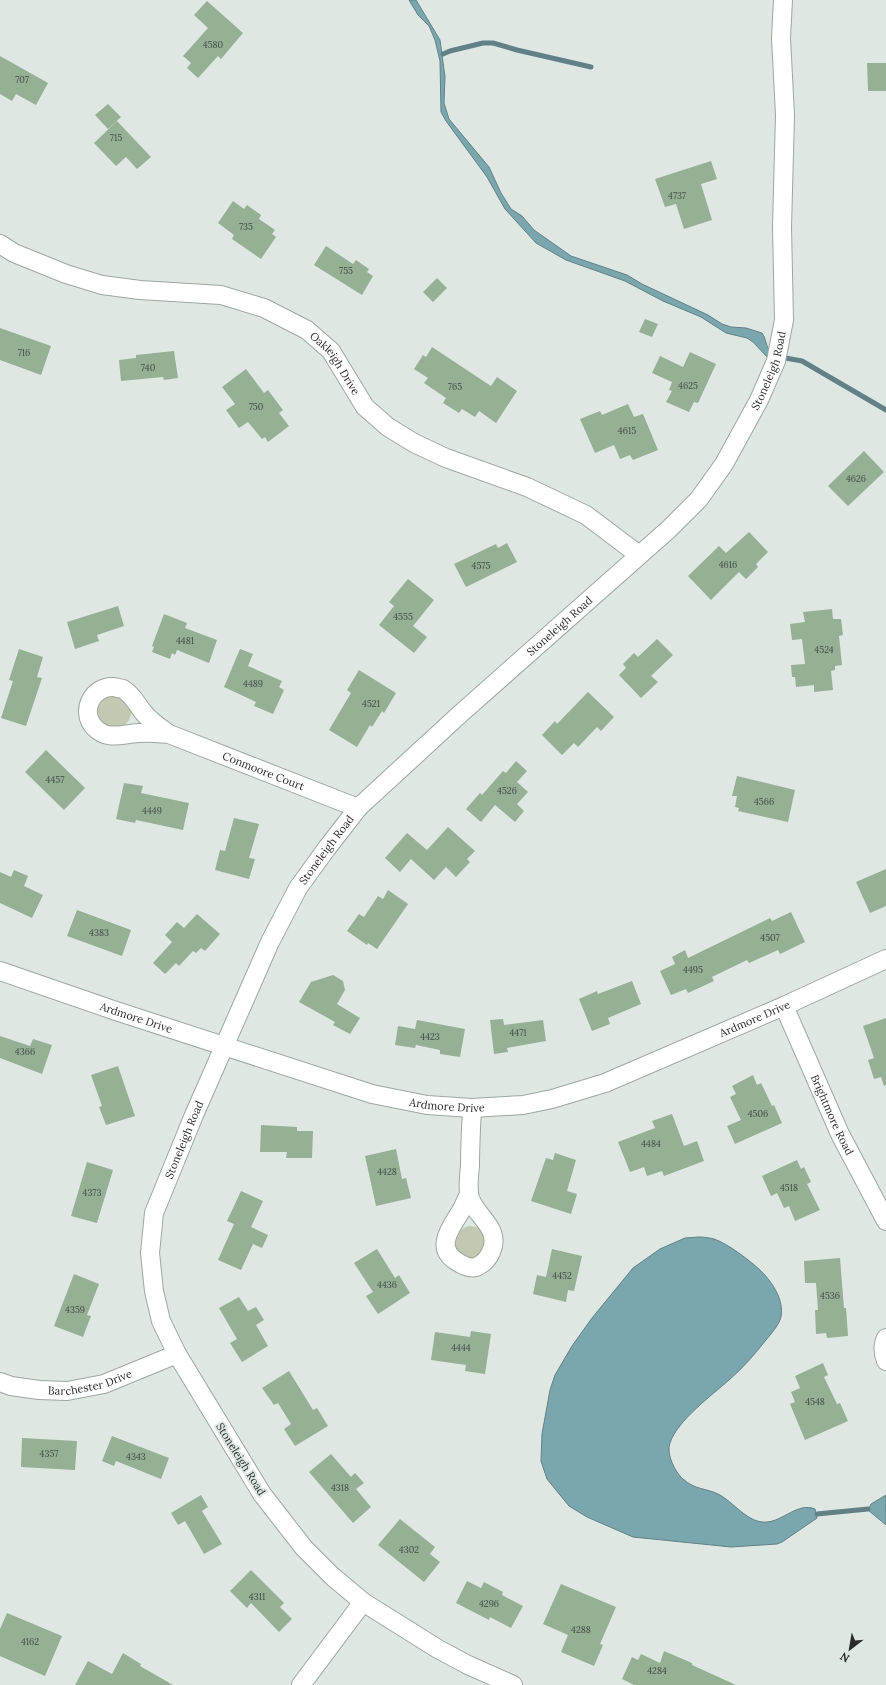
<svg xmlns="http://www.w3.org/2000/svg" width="886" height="1685" viewBox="0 0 886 1685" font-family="Lora,serif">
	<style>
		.green { fill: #c1c9b3 }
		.water { fill: #7aa6ad; stroke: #618186 }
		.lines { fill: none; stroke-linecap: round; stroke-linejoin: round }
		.stream { stroke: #618186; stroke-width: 5 }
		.building { fill: #95b095 }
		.minor-casing { stroke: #9fa6a2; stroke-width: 20 }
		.minor { stroke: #fff; stroke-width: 18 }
		.labels { text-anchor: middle; stroke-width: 4; stroke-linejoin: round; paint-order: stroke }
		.number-label { font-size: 9px; fill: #434c45 }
		.street-label { font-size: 11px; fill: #282b2a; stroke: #dfe7e3 }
	</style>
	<rect width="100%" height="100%" fill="#dfe7e3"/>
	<path class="green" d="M97 712a17 17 0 1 1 34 0a17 17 0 1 1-34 0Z
		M 470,1226 C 479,1227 483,1229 487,1237 L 482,1256 L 468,1260 L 455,1249 C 455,1236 457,1229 470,1226 Z"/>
	<path class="water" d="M 409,0 L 416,0 L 440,40 L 445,77 L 444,103 L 449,119 L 489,167 L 501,193 L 511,209 L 522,216 L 534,230 L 571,256 L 627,275 L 642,284 L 708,315 L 722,324 L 731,327 L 746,328 L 762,333 C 767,340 765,346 771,352 L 769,359 L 753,342 L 747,338 L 726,333 L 701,317 L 663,301 L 625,281 L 566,260 L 536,243 L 505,209 L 487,177 L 446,121 L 441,112 L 440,61 L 435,40 L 429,26 L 418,15 Z
		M 699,1237 C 704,1237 710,1238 714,1239 C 727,1243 752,1262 761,1271 C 773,1283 784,1300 781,1317 C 779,1325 771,1334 766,1340 C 755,1354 743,1368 729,1380 C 712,1395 677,1421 670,1443 C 666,1454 675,1472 683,1479 C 695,1490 706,1488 718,1494 C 734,1502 748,1524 767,1522 C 783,1521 798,1502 815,1509 L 817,1518 L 782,1542 L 777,1544 L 731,1547 L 633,1537 L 587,1517 L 569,1506 L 547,1479 L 541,1461 L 542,1434 L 550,1390 L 555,1375 L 572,1346 L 592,1318 L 633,1268 L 660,1249 L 685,1238 Z
		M 886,1495 L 886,1525 L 868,1510 L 871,1504 Z"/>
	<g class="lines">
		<path class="stream" d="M 443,54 L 450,51 L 483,43 L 493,43 L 517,50 L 591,67
			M 780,357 L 802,361 L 886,410
			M 817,1514 L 868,1509"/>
	</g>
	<path class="building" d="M 207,1 L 243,33 L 221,59 L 218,56 L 198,78 L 187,68 L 191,63 L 183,56 L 208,28 L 194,15 Z
		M 0,56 L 48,83 L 36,105 L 16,94 L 12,101 L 0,94 Z
		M 867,63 L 886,63 L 886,91 L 868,91 Z
		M 108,104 L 121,117 L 108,129 L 95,115 Z
		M 117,121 L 151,157 L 137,169 L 126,157 L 116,166 L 94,143 Z
		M 711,161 L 717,179 L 701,184 L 712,220 L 684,229 L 676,204 L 665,207 L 655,179 Z
		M 233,201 L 244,209 L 247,205 L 261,215 L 259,219 L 275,230 L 272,234 L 276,237 L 261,259 L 232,239 L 234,235 L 218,223 Z
		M 326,246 L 353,264 L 356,260 L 369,269 L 367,272 L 373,276 L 362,295 L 314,265 Z
		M 437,278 L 447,288 L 433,302 L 423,292 Z
		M 645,319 L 658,324 L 652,337 L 639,332 Z
		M 0,328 L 51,346 L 41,375 L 0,360 Z
		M 432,347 L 491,386 L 497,377 L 517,391 L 496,423 L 479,411 L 475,417 L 462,409 L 459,413 L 443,403 L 446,398 L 424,383 L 428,378 L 414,369 L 423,355 L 426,357 Z
		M 174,351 L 178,378 L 164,380 L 163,377 L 121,381 L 119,360 L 136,358 L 136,355 Z
		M 690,352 L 716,364 L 698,403 L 694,402 L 689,412 L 666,402 L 672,391 L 669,390 L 672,382 L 652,373 L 660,356 L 683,367 Z
		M 246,369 L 264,393 L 268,390 L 283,410 L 279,413 L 289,426 L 268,442 L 265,437 L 262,439 L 248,422 L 239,428 L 226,410 L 235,404 L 222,387 Z
		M 628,404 L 634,417 L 643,414 L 658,450 L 633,460 L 630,455 L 620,459 L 614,445 L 595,453 L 580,419 L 600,411 L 602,415 Z
		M 864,451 L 884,472 L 848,506 L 828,486 Z
		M 749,532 L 768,552 L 756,564 L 758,567 L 746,579 L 739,572 L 711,600 L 688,576 L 719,546 L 726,553 Z
		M 507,543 L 517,562 L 466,587 L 454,564 L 496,544 L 498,548 Z
		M 408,579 L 434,600 L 413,626 L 427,637 L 414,653 L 379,625 L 394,606 L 389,602 Z
		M 118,606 L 124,626 L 97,635 L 99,641 L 75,649 L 67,622 Z
		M 832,609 L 833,619 L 841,619 L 843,635 L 839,636 L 842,665 L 835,666 L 835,670 L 831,671 L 833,690 L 814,692 L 814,685 L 796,687 L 795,677 L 792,677 L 791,665 L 805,664 L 802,639 L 792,640 L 790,624 L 805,622 L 803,612 Z
		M 164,614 L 187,623 L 185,628 L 217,640 L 209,663 L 177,650 L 175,655 L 172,653 L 170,659 L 152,652 L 154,647 L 152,646 Z
		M 657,639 L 673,655 L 651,676 L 658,682 L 641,698 L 619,675 L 626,668 L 623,664 L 634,653 L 638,657 Z
		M 19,649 L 43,657 L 37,677 L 42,678 L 26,726 L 1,718 L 13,681 L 9,680 Z
		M 240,649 L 253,654 L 248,666 L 282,681 L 279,687 L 284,690 L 273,714 L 254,706 L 256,702 L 224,687 Z
		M 359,670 L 396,693 L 384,713 L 382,711 L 372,727 L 370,725 L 357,747 L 329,730 L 351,693 L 347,690 Z
		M 588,692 L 614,717 L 601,731 L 597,727 L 578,747 L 574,743 L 562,755 L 542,735 L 555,721 L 557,724 Z
		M 46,750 L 85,788 L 64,810 L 25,772 Z
		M 516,761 L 527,771 L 517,782 L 528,792 L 517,804 L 524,811 L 515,822 L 495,805 L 481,822 L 466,809 L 480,793 L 482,795 L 503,771 L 506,773 Z
		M 737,776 L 795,790 L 788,822 L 738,811 L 739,808 L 735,807 L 737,796 L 732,796 Z
		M 124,783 L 143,786 L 141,793 L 189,803 L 183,830 L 136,820 L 135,823 L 116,819 Z
		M 234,818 L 259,824 L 249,858 L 255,859 L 249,879 L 215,870 L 220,850 L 225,851 Z
		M 448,827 L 475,851 L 467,859 L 470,862 L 456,877 L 446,867 L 434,880 L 411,859 L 400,872 L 385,858 L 407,833 L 427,850 Z
		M 886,869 L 886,906 L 870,913 L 856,882 Z
		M 14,870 L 28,876 L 24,886 L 43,895 L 32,918 L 0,903 L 0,872 L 11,877 Z
		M 388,890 L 408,904 L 377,949 L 368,943 L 367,945 L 347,931 L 359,914 L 364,917 L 378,896 L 383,899 Z
		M 77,910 L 131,930 L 122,956 L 67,936 Z
		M 791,912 L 805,942 L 780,954 L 778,950 L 749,963 L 747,960 L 712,977 L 714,981 L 688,993 L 686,989 L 671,995 L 660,971 L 675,964 L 672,957 L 685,950 L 688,958 L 770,918 L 772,921 Z
		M 197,914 L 220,934 L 205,951 L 201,948 L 196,953 L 193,951 L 179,966 L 176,963 L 165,974 L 153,963 L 172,942 L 165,935 L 177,922 L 184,928 Z
		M 333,975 L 343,981 L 345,990 L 337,1004 L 360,1018 L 350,1034 L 333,1025 L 335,1022 L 299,1002 L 311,982 Z
		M 632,981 L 641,1004 L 608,1018 L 610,1024 L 592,1031 L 579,999 L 597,991 L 598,994 Z
		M 886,1018 L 886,1085 L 884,1086 L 881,1077 L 874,1079 L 868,1060 L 874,1058 L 863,1026 Z
		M 503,1019 L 504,1025 L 543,1020 L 546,1041 L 507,1048 L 508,1052 L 494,1054 L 490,1020 Z
		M 417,1020 L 465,1029 L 460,1057 L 440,1054 L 440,1050 L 416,1045 L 415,1048 L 395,1045 L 398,1026 L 415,1029 Z
		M 0,1036 L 30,1046 L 33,1039 L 52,1045 L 42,1074 L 0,1058 Z
		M 118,1066 L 135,1116 L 106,1125 L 99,1107 L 102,1106 L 91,1075 Z
		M 753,1075 L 757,1085 L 761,1083 L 772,1106 L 774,1105 L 782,1123 L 735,1144 L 727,1126 L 741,1120 L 730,1097 L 736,1094 L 732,1086 Z
		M 672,1114 L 684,1146 L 697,1141 L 704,1161 L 664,1176 L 662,1171 L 647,1176 L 644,1167 L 630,1172 L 618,1142 L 655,1128 L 652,1121 Z
		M 261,1125 L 297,1127 L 297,1131 L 313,1131 L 312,1158 L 286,1158 L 287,1152 L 260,1152 Z
		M 396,1149 L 402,1179 L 406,1178 L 411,1198 L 376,1206 L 365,1156 Z
		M 555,1153 L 576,1160 L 567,1191 L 577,1194 L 571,1214 L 531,1201 L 546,1158 L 553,1160 Z
		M 797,1160 L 801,1169 L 804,1167 L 811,1182 L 807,1184 L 820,1210 L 795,1221 L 789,1206 L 784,1208 L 777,1193 L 771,1196 L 762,1176 Z
		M 87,1162 L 113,1170 L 97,1223 L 71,1216 Z
		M 241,1191 L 263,1201 L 251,1227 L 268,1235 L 262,1248 L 253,1244 L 241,1270 L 218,1260 L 234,1224 L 227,1221 Z
		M 377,1249 L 395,1278 L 399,1275 L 410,1293 L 378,1314 L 366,1296 L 373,1292 L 354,1263 Z
		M 552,1249 L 582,1256 L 574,1291 L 568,1290 L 566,1302 L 533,1294 L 537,1275 L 546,1277 Z
		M 840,1258 L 844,1308 L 846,1308 L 848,1336 L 827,1338 L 826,1333 L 816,1334 L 815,1310 L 818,1310 L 816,1283 L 805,1283 L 804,1261 Z
		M 74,1274 L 99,1284 L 87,1315 L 91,1316 L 83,1337 L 54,1326 Z
		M 239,1297 L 248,1311 L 256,1307 L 264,1320 L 256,1325 L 268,1346 L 242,1362 L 230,1343 L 237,1339 L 219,1308 Z
		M 471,1331 L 491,1334 L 485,1374 L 465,1371 L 466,1365 L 431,1360 L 435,1332 L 470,1337 Z
		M 823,1363 L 828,1375 L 824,1377 L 837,1404 L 840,1403 L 848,1421 L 805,1440 L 790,1404 L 795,1402 L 791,1392 L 800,1388 L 795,1376 Z
		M 289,1371 L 313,1410 L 317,1408 L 328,1426 L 295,1446 L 284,1429 L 291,1424 L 278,1403 L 274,1405 L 262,1388 Z
		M 112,1436 L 169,1458 L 161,1479 L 116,1461 L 114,1466 L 102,1461 Z
		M 22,1438 L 77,1441 L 75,1470 L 21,1467 Z
		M 331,1454 L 351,1477 L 355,1473 L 364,1483 L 356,1489 L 371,1507 L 353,1523 L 309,1472 Z
		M 201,1495 L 208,1507 L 202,1511 L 222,1544 L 204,1554 L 185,1521 L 178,1525 L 171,1513 Z
		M 400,1519 L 435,1547 L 430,1554 L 440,1562 L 424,1582 L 378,1545 Z
		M 251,1570 L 284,1603 L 280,1607 L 292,1619 L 279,1632 L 251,1603 L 247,1608 L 230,1591 Z
		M 467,1581 L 481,1588 L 484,1582 L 503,1592 L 502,1595 L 523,1606 L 511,1628 L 490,1617 L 489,1620 L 456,1603 Z
		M 561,1584 L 616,1607 L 600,1644 L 603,1645 L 594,1666 L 561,1652 L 568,1635 L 543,1624 Z
		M 7,1613 L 62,1636 L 45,1676 L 0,1656 L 0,1629 Z
		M 664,1651 L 692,1663 L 692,1665 L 736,1685 L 634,1685 L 622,1679 L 632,1657 L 638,1660 L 641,1654 L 660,1663 Z
		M 123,1653 L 141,1664 L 140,1666 L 173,1685 L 75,1685 L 88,1661 L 112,1674 Z"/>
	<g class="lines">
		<g class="minor-casing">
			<g id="minor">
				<path id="s1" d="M 0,244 L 14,253 L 66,274 L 102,285 L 140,290 L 221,295 L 264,308 L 307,330 L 331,351 L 365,407 L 388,427 L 414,443 L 446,458 L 527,487 L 586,515 L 639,555"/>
				<path id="s2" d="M 169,734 C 158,733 148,732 138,733 C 122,734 107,741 94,727 C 80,711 92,686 114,687 C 117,688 120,688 123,689 C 133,695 136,703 143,712 C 150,721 159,727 169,734 L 358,808"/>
				<path id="s3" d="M 0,971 L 116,1011 L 372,1094 L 427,1105 L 472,1108 L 523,1105 L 552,1099 L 605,1083 L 784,1006 L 886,959"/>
				<path id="s4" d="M 784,1006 L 840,1134 L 886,1221"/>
				<path d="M 469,1195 C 466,1199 465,1204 462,1209 C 454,1224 433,1246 456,1261 C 462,1265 469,1269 476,1267 C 483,1264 488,1259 491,1252 C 503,1226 470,1214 469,1193 C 468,1184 469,1175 470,1166 C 470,1146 471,1127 472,1108"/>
				<path d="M 886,1338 C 882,1346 883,1353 886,1361"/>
				<path id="s5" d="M 0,1382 L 11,1386 L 39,1390 L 67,1391 L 104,1384 L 177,1354"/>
				<path d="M 301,1685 L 363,1602"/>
				<path id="s6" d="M 513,1685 L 468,1665 L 438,1649 L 363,1602 L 332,1576 L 304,1548 L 262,1494 L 177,1354 L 161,1321 L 154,1291 L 150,1253 L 154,1213 L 194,1115 L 270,942 L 298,888 L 327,848 L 358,808 L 459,715 L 669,529 L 699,499 L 724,464 L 759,400 L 776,361 L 784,320 L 782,227 L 785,115 L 781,38 L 783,0"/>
			</g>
		</g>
		<use href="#minor" class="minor"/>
	</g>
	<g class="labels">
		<g class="number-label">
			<text x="213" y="48">4580</text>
			<text x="22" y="83">707</text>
			<text x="116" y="141">715</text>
			<text x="677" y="199">4737</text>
			<text x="246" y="230">735</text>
			<text x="346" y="274">755</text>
			<text x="24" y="356">716</text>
			<text x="148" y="371">740</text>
			<text x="688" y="389">4625</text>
			<text x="455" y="390">765</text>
			<text x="256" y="410">750</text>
			<text x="627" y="434">4615</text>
			<text x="856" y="482">4626</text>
			<text x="728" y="568">4616</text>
			<text x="481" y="569">4575</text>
			<text x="403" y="620">4555</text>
			<text x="185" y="644">4481</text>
			<text x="824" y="653">4524</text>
			<text x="253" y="687">4489</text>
			<text x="371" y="707">4521</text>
			<text x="55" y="783">4457</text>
			<text x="507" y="794">4526</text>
			<text x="764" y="805">4566</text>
			<text x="152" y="814">4449</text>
			<text x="99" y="936">4383</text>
			<text x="770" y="941">4507</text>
			<text x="693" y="973">4495</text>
			<text x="518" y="1036">4471</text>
			<text x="430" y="1040">4423</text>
			<text x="25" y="1055">4366</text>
			<text x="758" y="1117">4506</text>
			<text x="651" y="1147">4484</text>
			<text x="387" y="1175">4428</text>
			<text x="789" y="1191">4518</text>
			<text x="92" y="1196">4373</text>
			<text x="562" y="1279">4452</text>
			<text x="387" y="1288">4436</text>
			<text x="830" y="1299">4536</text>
			<text x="75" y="1313">4359</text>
			<text x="461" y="1351">4444</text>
			<text x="815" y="1405">4548</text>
			<text x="49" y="1457">4357</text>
			<text x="136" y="1460">4343</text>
			<text x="340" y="1491">4318</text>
			<text x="409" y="1553">4302</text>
			<text x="257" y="1600">4311</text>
			<text x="489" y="1607">4296</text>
			<text x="581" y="1633">4288</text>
			<text x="30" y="1645">4162</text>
			<text x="657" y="1674">4284</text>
		</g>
		<g class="street-label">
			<text dy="4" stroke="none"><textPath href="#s1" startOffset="367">Oakleigh Drive</textPath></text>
			<text dy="4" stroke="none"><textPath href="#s6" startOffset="1693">Stoneleigh Road</textPath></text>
			<text dy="4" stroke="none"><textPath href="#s6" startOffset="1357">Stoneleigh Road</textPath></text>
			<text dy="4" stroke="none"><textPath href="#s2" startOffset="310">Conmoore Court</textPath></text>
			<text dy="4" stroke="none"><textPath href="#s6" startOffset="1033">Stoneleigh Road</textPath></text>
			<text dy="4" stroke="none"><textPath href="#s3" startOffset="144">Ardmore Drive</textPath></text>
			<text dy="4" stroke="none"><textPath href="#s3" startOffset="792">Ardmore Drive</textPath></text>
			<text dy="4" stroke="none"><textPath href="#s3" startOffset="468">Ardmore Drive</textPath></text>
			<text dy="4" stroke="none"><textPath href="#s4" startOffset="119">Brightmore Road</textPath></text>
			<text dy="4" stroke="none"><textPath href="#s6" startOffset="709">Stoneleigh Road</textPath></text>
			<text dy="4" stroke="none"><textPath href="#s5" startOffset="92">Barchester Drive</textPath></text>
			<text transform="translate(241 1459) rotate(58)" y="4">Stoneleigh Road</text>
		</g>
	</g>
	<g transform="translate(850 1649) rotate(211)" stroke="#dfe7e3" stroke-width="3" paint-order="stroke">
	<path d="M0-3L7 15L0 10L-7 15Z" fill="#282b2a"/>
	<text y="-6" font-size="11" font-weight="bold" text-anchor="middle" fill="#282b2a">N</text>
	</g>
</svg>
